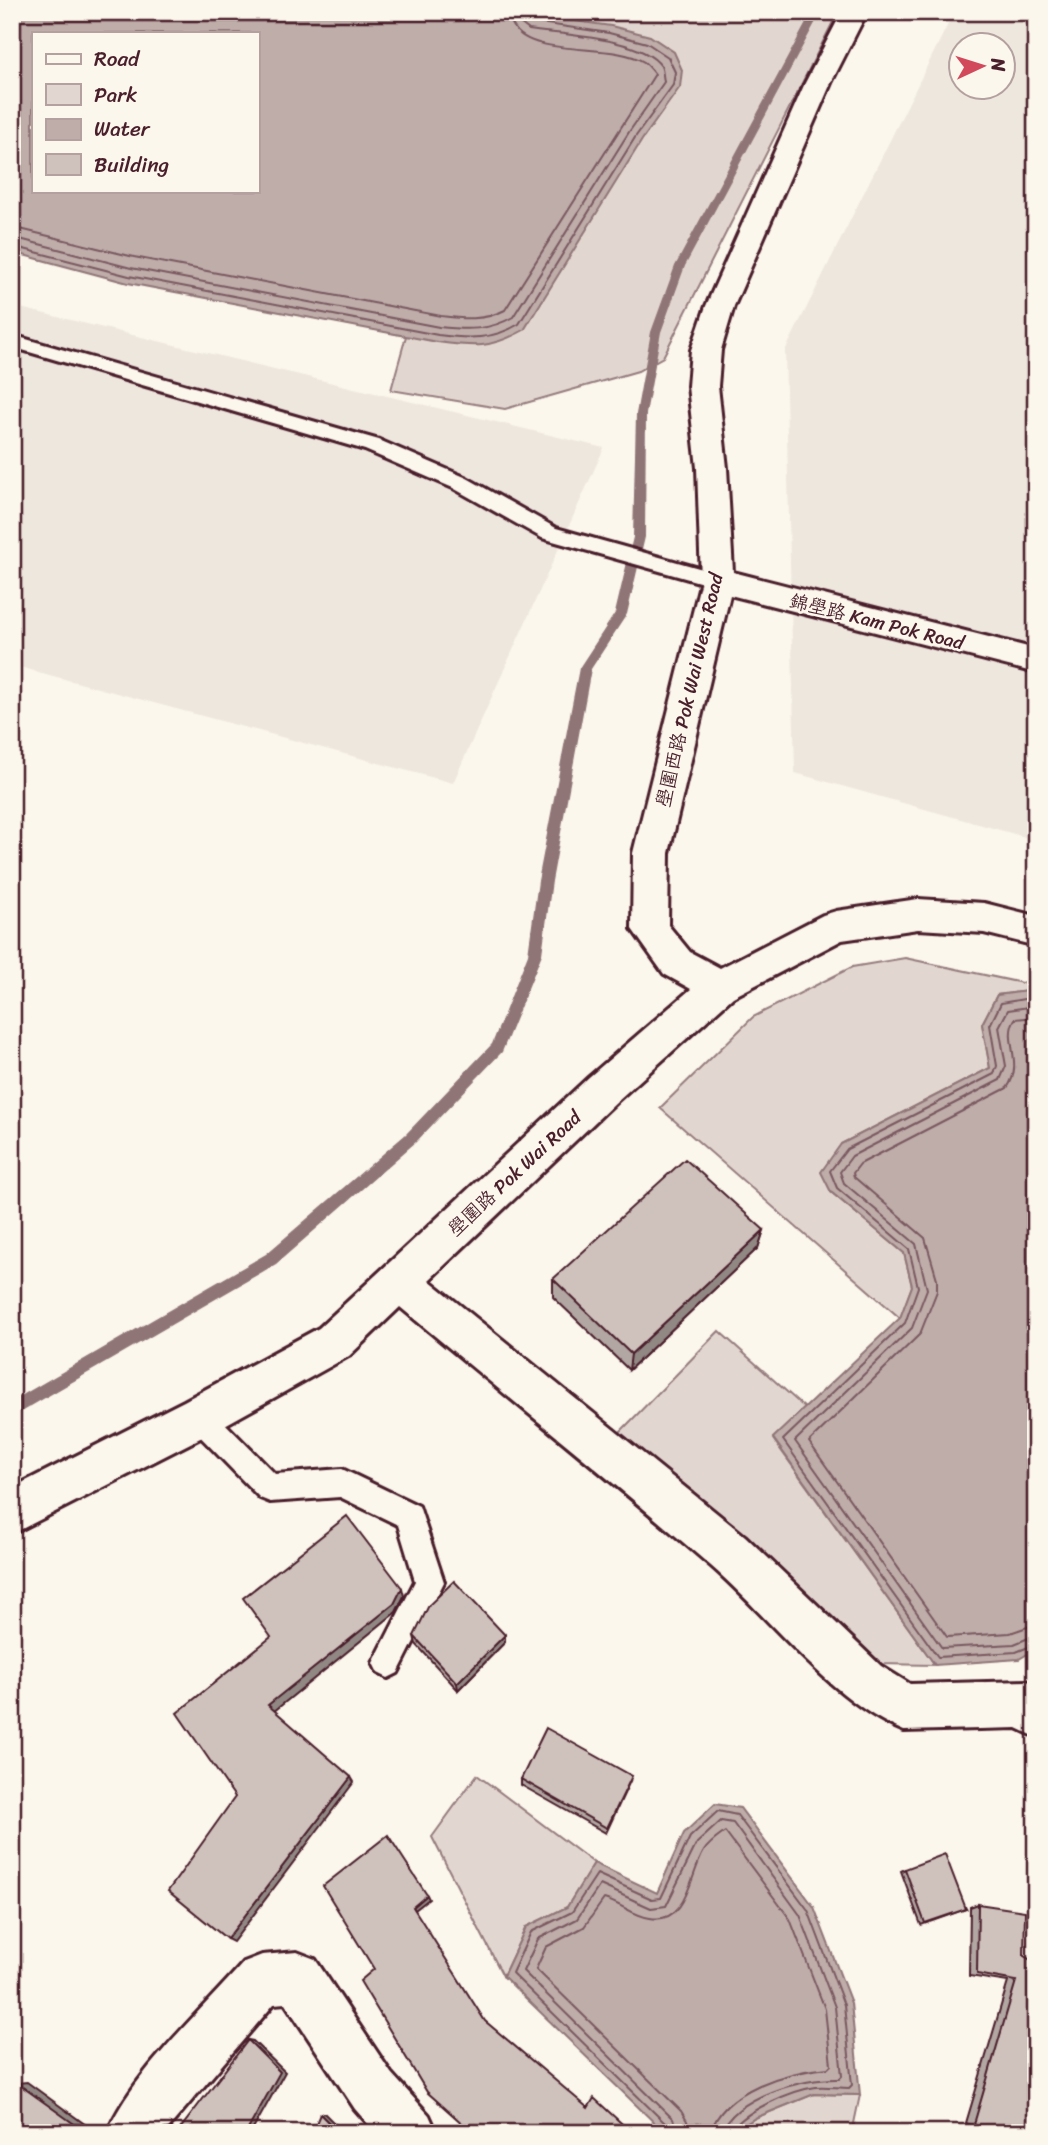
<svg xmlns="http://www.w3.org/2000/svg" width="1048" height="2145" viewBox="0 0 1048 2145" font-family="Sriracha,'LXGW WenKai TC',sans-serif">
	<style>
		.built { fill: #eee7de; fill-rule: evenodd }
		.green { fill: #e2d7d0; stroke: #967b7e; stroke-width: 2; fill-rule: evenodd }
		.water { fill: #bfadaa; stroke: #907477; stroke-width: 2; fill-rule: evenodd }
		.lines { fill: none; stroke-linecap: round; stroke-linejoin: round }
		.shore { stroke: #79585e; stroke-width: 2 }
		.stream { fill: #907477; fill-rule: evenodd }
		.lane-casing { stroke: #4a1f2b; stroke-width: 6 }
		.street-casing { stroke: #4a1f2b; stroke-width: 6 }
		.lane { fill: #fbf7ec; fill-rule: evenodd }
		.street { fill: #fbf7ec; fill-rule: evenodd }
		.wall { fill: #b2a7a2; stroke: #4a1f2b; stroke-width: 2 }
		.shaded-wall { fill: #918884; stroke: #4a1f2b; stroke-width: 2 }
		.building { fill: #cfc2bc; stroke: #4a1f2b; stroke-width: 2 }
		.labels { text-anchor: middle; stroke-width: 5; stroke-linejoin: round; paint-order: stroke }
		.street-label { font-size: 19px; fill: #4a1f2b; stroke: #fbf7ec }
	</style>
	<rect width="100%" height="100%" fill="#fbf7ec"/>
	<filter id="ink" filterUnits="userSpaceOnUse"><feTurbulence type="fractalNoise" baseFrequency=".0143" numOctaves="2"/><feDisplacementMap in="SourceGraphic" scale="14" xChannelSelector="R" yChannelSelector="G"/><feConvolveMatrix kernelMatrix="1 2 1 2 8 2 1 2 1" color-interpolation-filters="sRGB"/></filter>
	<g filter="url(#ink)">
		<path class="built" d="M 954,12 L 1036,12 L 1036,840 L 795,773 L 785,351 ZM 960,46 L 1002,46 L 1002,88 L 960,88 Z
			M 12,306 L 604,448 L 453,783 L 12,665 Z"/>
		<path class="green" d="M 12,12 L 838,12 L 663,357 L 638,371 L 505,409 L 391,390 L 406,336 L 12,252 ZM 33,33 L 257,33 L 257,191 L 33,191 Z
			M 905,958 L 1036,986 L 1036,990 L 997,995 L 982,1024 L 990,1068 L 841,1144 L 831,1192 L 904,1253 L 912,1286 L 900,1318 L 660,1108 L 753,1017 L 852,967 Z
			M 719,1331 L 805,1408 L 773,1439 L 935,1665 L 878,1664 L 619,1433 Z
			M 477,1775 L 594,1863 L 567,1907 L 526,1927 L 503,1976 L 432,1837 Z
			M 814,2094 L 860,2095 L 852,2133 L 732,2133 L 755,2118 Z"/>
		<path class="water" d="M 12,12 L 510,12 L 611,26 L 650,36 L 674,52 L 682,70 L 680,87 L 642,140 L 524,330 C 490,349 475,347 437,342 L 128,283 L 12,252 ZM 33,33 L 257,33 L 257,191 L 33,191 Z
			M 1036,990 L 1036,1649 L 1019,1659 L 935,1665 L 773,1438 L 900,1318 L 912,1286 L 904,1253 L 831,1192 L 821,1172 L 841,1144 L 990,1068 L 982,1024 L 997,995 Z
			M 715,1804 L 740,1808 L 814,1907 L 851,2003 L 860,2095 L 814,2094 L 755,2118 L 732,2133 L 665,2133 L 503,1976 L 526,1927 L 567,1907 L 594,1863 L 657,1893 L 684,1833 Z"/>
		<g class="lines">
			<path class="shore" d="M 12,227 L 134,257 L 441,316 C 464,319 484,321 505,310 L 655,74 C 652,70 648,65 644,62 C 614,42 532,58 514,27 C 511,23 510,17 508,12
				M 12,237 L 131,268 L 439,327 C 466,330 489,331 513,317 L 629,132 L 664,82 C 663,77 663,70 661,66 C 641,37 561,35 529,30 L 520,23 L 518,12
				M 12,246 L 129,276 L 438,335 C 468,339 493,340 519,324 L 636,136 L 673,85 L 675,72 L 668,57 L 647,43 L 609,33 L 533,22 L 528,18 L 527,12
				M 1036,997 L 1001,1003 L 990,1025 L 997,1066 L 994,1074 L 847,1149 L 830,1171 L 837,1188 L 909,1249 L 918,1287 L 905,1323 L 783,1440 L 938,1657 L 1016,1652 L 1036,1644
				M 1036,1006 L 1008,1010 L 999,1027 L 1006,1066 L 1000,1080 L 852,1156 L 840,1172 L 844,1183 L 916,1244 L 927,1289 L 912,1328 L 795,1441 L 942,1648 L 1014,1644 L 1036,1635
				M 1036,1017 L 1015,1019 C 1002,1039 1025,1063 1007,1088 L 860,1164 L 853,1173 L 854,1177 L 925,1238 L 937,1279 L 937,1291 L 920,1334 L 809,1442 L 947,1637 L 1010,1633 L 1036,1624
				M 670,2133 L 667,2125 L 512,1973 L 531,1932 L 572,1912 L 597,1874 L 652,1899 L 661,1898 L 690,1837 L 718,1811 L 737,1815 L 808,1910 L 844,2005 L 852,2085 L 849,2088 C 838,2088 827,2086 816,2087 C 792,2090 741,2112 730,2133
				M 678,2133 L 673,2119 L 523,1971 L 538,1939 L 577,1919 L 600,1885 L 651,1908 L 666,1906 L 697,1843 L 721,1821 L 733,1823 L 800,1915 L 835,2007 L 842,2076 L 839,2079 C 803,2078 735,2096 721,2133
				M 689,2133 L 687,2121 L 681,2111 L 536,1969 L 546,1947 L 584,1927 L 604,1899 C 620,1903 633,1916 650,1918 C 688,1925 690,1873 704,1851 C 709,1843 718,1837 725,1832 L 790,1919 L 825,2009 L 831,2065 L 828,2068 C 786,2072 724,2089 710,2133"/>
			<path class="stream" d="M 812,12 L 821,12 L 685,266 L 661,332 L 646,414 L 645,537 L 627,614 L 591,669 L 552,881 L 542,954 L 502,1052 L 416,1142 L 276,1264 L 12,1417 L 12,1401 L 266,1254 L 406,1134 L 492,1044 L 528,954 L 538,881 L 579,668 L 615,613 L 633,537 L 636,414 L 651,332 L 675,266 Z"/>
			<g class="lane-casing">
				<path id="lane" d="M 12,335 L 379,440 L 467,478 L 556,528 L 724,575 L 727,580 L 724,585 L 717,587 L 542,538 L 453,488 L 365,450 L 12,347 Z
					M 199,1403 L 209,1407 L 275,1474 L 342,1469 L 419,1506 L 444,1582 L 398,1673 L 388,1678 L 378,1673 L 373,1663 L 415,1581 L 398,1525 L 340,1497 L 270,1502 L 260,1498 L 189,1425 L 185,1416 L 189,1407 Z"/>
			</g>
			<g class="street-casing">
				<path id="street" d="M 842,12 L 867,12 L 831,83 L 734,306 L 721,350 L 718,386 L 727,468 L 733,572 L 1036,649 L 1036,673 L 730,595 L 669,853 L 668,925 L 690,952 L 720,968 L 823,915 L 836,911 L 918,899 L 984,903 L 1036,916 L 1036,946 L 984,933 L 918,929 L 842,940 L 733,997 L 617,1101 L 429,1280 L 745,1536 L 881,1666 L 910,1684 L 1027,1681 L 1036,1684 L 1036,1737 L 1017,1728 L 904,1731 C 831,1701 771,1618 711,1566 C 609,1478 504,1394 400,1307 L 349,1356 L 214,1431 L 12,1534 L 12,1488 L 184,1401 L 319,1328 L 589,1077 L 691,989 L 664,974 L 632,929 L 633,853 L 701,580 L 697,468 L 688,386 L 691,350 L 706,306 L 805,83 Z
					M 297,1952 L 315,1959 L 391,2073 L 429,2115 L 437,2133 L 376,2133 L 355,2109 L 285,2003 L 274,2004 L 164,2133 L 107,2133 C 131,2075 202,2010 244,1962 L 262,1955 Z"/>
			</g>
			<use href="#lane" class="lane"/>
			<use href="#street" class="street"/>
		</g>
		<path class="wall" d="M 764,1230 L 758,1248 L 629,1370 L 553,1297 L 553,1279 Z
			M 505,1635 L 505,1642 L 458,1690 L 416,1644 L 414,1636 Z
			M 521,1779 L 630,1781 L 606,1833 L 521,1785 Z
			M 905,1869 L 966,1909 L 921,1925 L 901,1871 Z
			M 978,1904 L 1024,1956 L 1036,2133 L 985,2133 L 966,2123 L 1008,1982 L 969,1976 L 970,1907 Z"/>
		<path class="shaded-wall" d="M 764,1230 L 758,1248 L 629,1370 L 631,1354 Z
			M 402,1588 L 404,1596 L 396,1612 L 273,1712 L 268,1705 Z
			M 505,1635 L 505,1642 L 458,1690 L 457,1683 Z
			M 351,1777 L 354,1782 L 233,1942 L 227,1939 Z
			M 427,1895 L 429,1899 L 415,1910 L 413,1907 Z
			M 248,2040 L 253,2041 L 285,2072 L 251,2133 L 246,2133 Z
			M 27,2082 L 86,2125 L 81,2133 L 73,2133 L 17,2083 Z
			M 324,2113 L 344,2133 L 339,2133 L 320,2114 Z
			M 172,2128 L 178,2133 L 170,2133 L 165,2129 Z"/>
		<path class="building" d="M 685,1159 L 764,1230 L 631,1354 L 553,1279 Z
			M 347,1516 L 402,1588 L 394,1604 L 268,1705 L 351,1777 L 227,1939 L 168,1891 L 235,1797 L 177,1713 L 271,1637 L 243,1598 Z
			M 454,1581 L 505,1635 L 457,1683 L 414,1636 L 429,1605 Z
			M 546,1728 L 632,1776 L 607,1828 L 521,1779 Z
			M 388,1835 L 427,1895 L 413,1907 L 485,2021 L 588,2108 L 594,2098 L 632,2133 L 473,2133 L 427,2092 L 360,1981 L 374,1969 L 323,1886 Z
			M 945,1854 L 966,1909 L 925,1923 L 905,1869 Z
			M 978,1904 L 1025,1911 L 1024,1956 L 1036,1963 L 1036,2133 L 991,2133 L 974,2124 L 1016,1981 L 977,1974 Z
			M 248,2040 L 280,2072 L 246,2133 L 177,2133 Z
			M 17,2083 L 77,2126 L 73,2133 L 12,2133 L 12,2091 Z
			M 320,2114 L 339,2133 L 312,2133 Z"/>
	</g>
	<g class="labels">
		<g class="street-label">
			<text transform="translate(877 621) rotate(14)" y="7">錦壆路 Kam Pok Road</text>
			<text transform="translate(689 690) rotate(-77)" y="7">壆圍西路 Pok Wai West Road</text>
			<text transform="translate(514 1173) rotate(-43)" y="7">壆圍路 Pok Wai Road</text>
		</g>
	</g>
	<rect width="1048" height="2145" fill="none" stroke="#fbf7ec" stroke-width="42"/>
	<rect x="21" y="21" width="1006" height="2103" fill="none" stroke="#4a1f2b" stroke-width="2.5" filter="url(#ink)"/>
	<rect x="32" y="32" width="228" height="161" fill="#fbf7ec" stroke="#b4a19f" stroke-width="2"/>
	<rect x="46" y="54" width="35" height="10" fill="#fbf7ec" stroke="#b4a19f" stroke-width="2"/>
	<text x="94" y="66" font-size="21" fill="#4a1f2b">Road</text>
	<rect x="46" y="84" width="35" height="21" fill="#e2d7d0" stroke="#b4a19f" stroke-width="2"/>
	<text x="94" y="102" font-size="21" fill="#4a1f2b">Park</text>
	<rect x="46" y="119" width="35" height="21" fill="#bfadaa" stroke="#b4a19f" stroke-width="2"/>
	<text x="94" y="136" font-size="21" fill="#4a1f2b">Water</text>
	<rect x="46" y="154" width="35" height="21" fill="#cfc2bc" stroke="#b4a19f" stroke-width="2"/>
	<text x="94" y="172" font-size="21" fill="#4a1f2b">Building</text>
	<g transform="translate(982 66) rotate(86)"><circle r="33" fill="#fbf7ec" stroke="#b4a19f" stroke-width="2"/>
	<path d="M0-5L12 26L0 18L-12 26Z" fill="#d1495b"/>
	<text y="-10" font-size="19" font-weight="bold" text-anchor="middle" fill="#4a1f2b">N</text>
	</g>
</svg>
